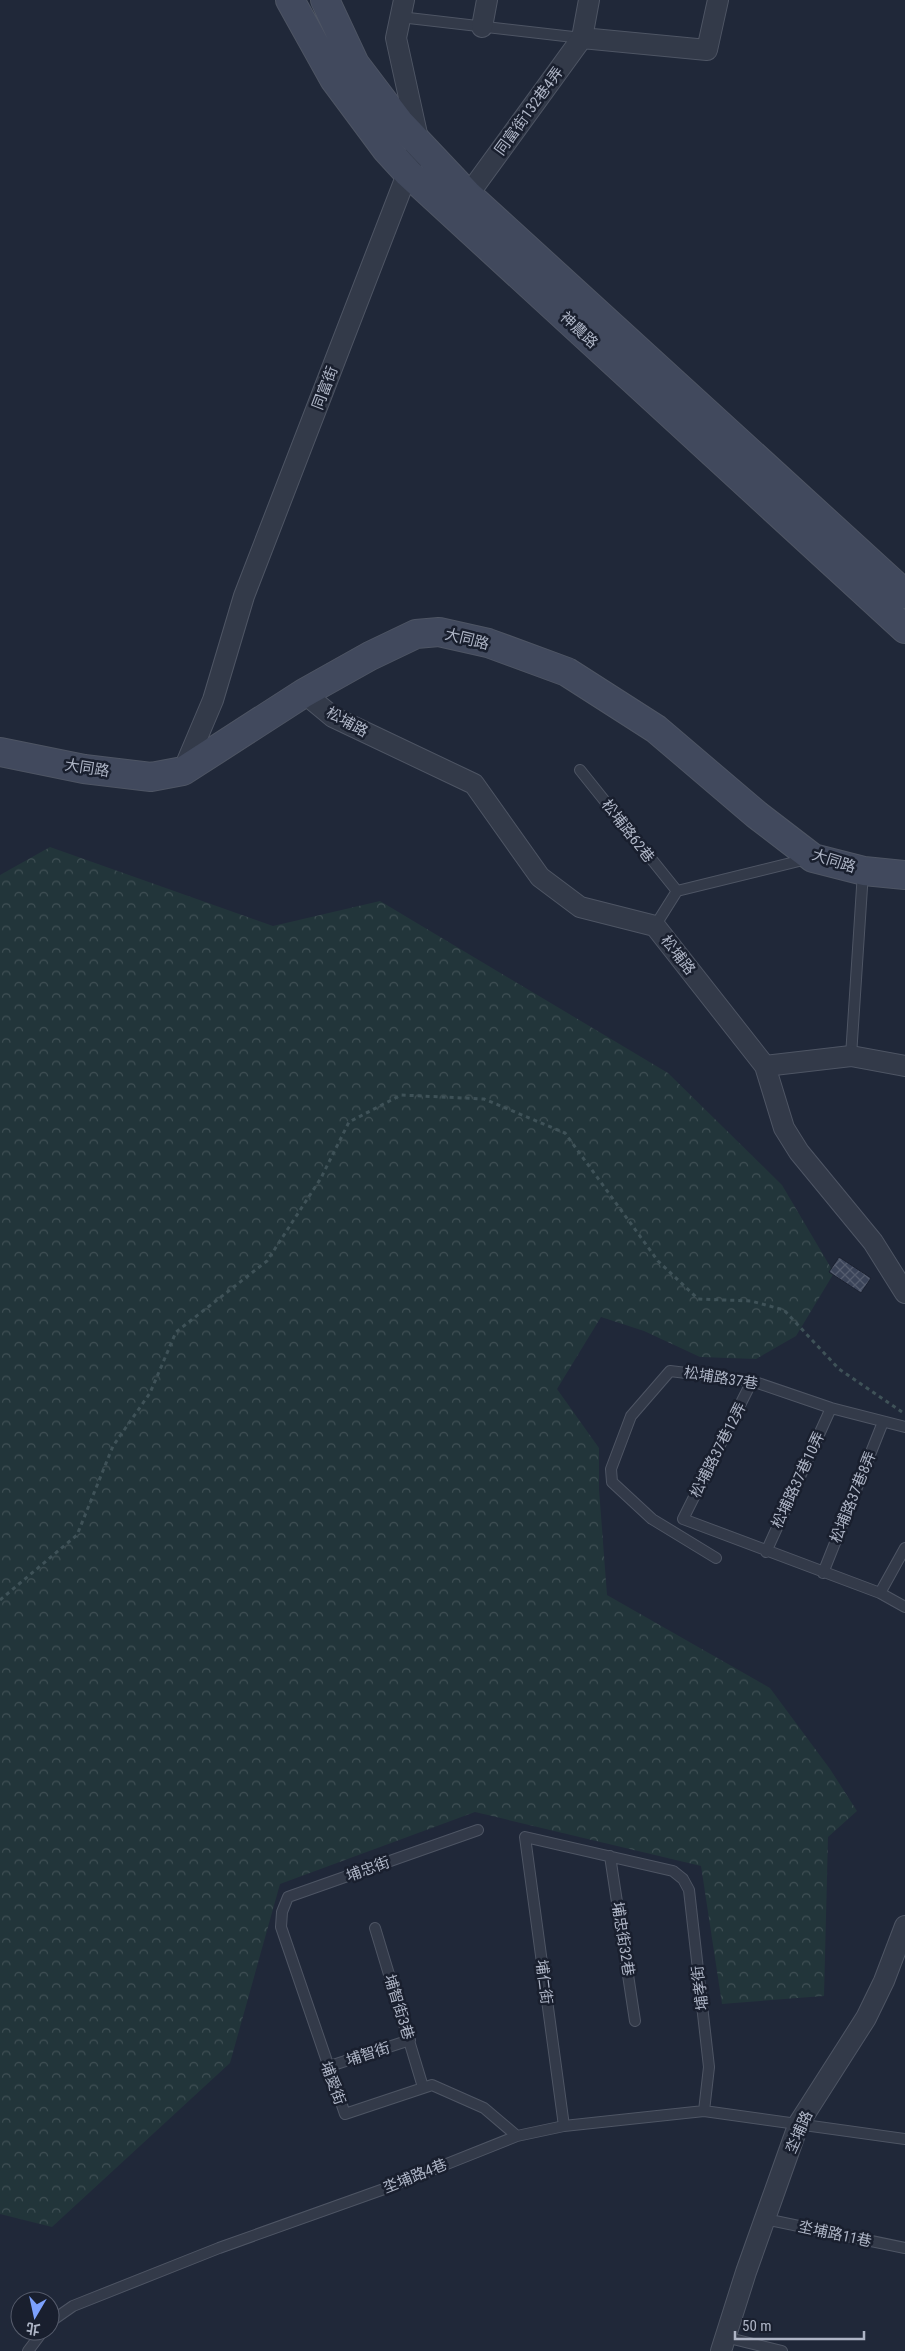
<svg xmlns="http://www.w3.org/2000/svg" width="905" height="2351" viewBox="0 0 905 2351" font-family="'Roboto Condensed','Noto Sans TC',sans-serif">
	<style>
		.forest { fill: url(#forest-crowns) }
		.building { fill: url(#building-cross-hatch); stroke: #1b2130 }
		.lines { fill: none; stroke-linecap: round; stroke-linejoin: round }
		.lane-casing { stroke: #4e5564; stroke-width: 12 }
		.street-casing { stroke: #4e5564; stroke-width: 22 }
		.secondary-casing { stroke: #4e5564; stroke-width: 30 }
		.path { stroke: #3f5258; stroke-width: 3; stroke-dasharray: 4 4; stroke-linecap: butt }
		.lane { stroke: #333a49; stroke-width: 10 }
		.street { stroke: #333a49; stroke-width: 20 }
		.secondary { stroke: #41495d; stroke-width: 28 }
		.labels { text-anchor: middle; stroke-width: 5; stroke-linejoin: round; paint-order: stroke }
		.street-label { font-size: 15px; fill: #aeb5c6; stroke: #191f2e }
	</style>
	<defs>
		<pattern id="forest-crowns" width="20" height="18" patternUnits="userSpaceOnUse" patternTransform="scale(1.25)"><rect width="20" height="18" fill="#22353a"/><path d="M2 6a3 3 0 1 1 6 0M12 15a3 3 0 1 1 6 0" fill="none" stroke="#405055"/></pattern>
		<pattern id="building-cross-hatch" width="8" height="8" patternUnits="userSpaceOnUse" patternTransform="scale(1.25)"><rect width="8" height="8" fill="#3b4459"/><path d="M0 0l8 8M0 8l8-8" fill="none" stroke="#555d6f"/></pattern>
	</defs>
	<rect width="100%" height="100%" fill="#202839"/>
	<path class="forest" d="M 50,847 L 273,926 L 380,901 L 668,1073 L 782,1185 L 834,1273 L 796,1336 L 756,1359 L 700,1357 L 644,1331 L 601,1317 L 557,1389 L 599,1448 L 599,1489 L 607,1595 L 770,1688 L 830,1769 L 857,1811 L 828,1837 L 824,1996 L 722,2004 L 701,1866 L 475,1812 L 280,1884 L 230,2063 L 52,2227 L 0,2214 L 0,875 Z"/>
	<path class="building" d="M 839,1257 L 871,1278 L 861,1293 L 829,1272 Z"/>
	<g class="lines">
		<g class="lane-casing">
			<path id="lane" d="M 400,17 L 582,38
				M 580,770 L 677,891
				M 655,926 L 677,891 L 807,859
				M 851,1056 L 863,872
				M 752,1381 L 683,1519 L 880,1593
				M 905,1548 L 880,1593 L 905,1607
				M 766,1552 L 831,1408
				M 716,1558 L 652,1519 L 612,1482 L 611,1469 L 631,1416 L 670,1371 L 752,1381 L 831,1408 L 905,1427
				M 823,1573 L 883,1422
				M 478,1830 L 288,1897 L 282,1912 L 281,1927 L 345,2114 L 432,2085 L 484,2108 L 517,2136
				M 610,1856 L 635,2021
				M 375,1928 L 423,2087
				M 327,2067 L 410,2040
				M 564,2126 L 525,1837 L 673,1871 L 683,1879 L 689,1890 L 709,2067 L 704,2111
				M 765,2219 L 905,2248
				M 50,2322 L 73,2306 L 219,2248 L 384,2189 L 517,2136 L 564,2126 L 704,2111 L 905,2139
				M 725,2337 L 782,2351
				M 28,2351 L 43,2331"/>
		</g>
		<g class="street-casing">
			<path id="street" d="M 482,27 L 487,0
				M 582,38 L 707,50 L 718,0
				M 458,203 L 468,195 L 582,38 L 589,0
				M 304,693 L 333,717 L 474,784 L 540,877 L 580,907 L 655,926 L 765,1066 L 784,1128 L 799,1152 L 873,1242 L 905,1293
				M 183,771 L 213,700 L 244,596 L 419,143 L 396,38 L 404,0
				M 765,1066 L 851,1056 L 905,1066
				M 721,2351 L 746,2272 L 799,2123 L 866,2018 L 884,1981 L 905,1926"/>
		</g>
		<g class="secondary-casing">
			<path id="secondary" d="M 290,0 L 334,79 L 386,149 L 408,173 L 905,629
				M 325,0 L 355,64 L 399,122 L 468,195 L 905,594
				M 0,752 L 84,769 L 151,777 L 183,771 L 304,693 L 370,656 L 416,634 L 439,632 L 488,643 L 567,672 L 656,729 L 757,815 L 813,858 L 864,871 L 905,875"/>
		</g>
		<path class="path" d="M 0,1600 L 77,1535 L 113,1446 L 150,1393 L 176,1332 L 267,1261 L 321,1178 L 349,1122 L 401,1095 L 484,1099 L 565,1133 L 658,1261 L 698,1299 L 751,1301 L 784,1310 L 839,1369 L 902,1412"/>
		<use href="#lane" class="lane"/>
		<use href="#street" class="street"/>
		<use href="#secondary" class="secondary"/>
	</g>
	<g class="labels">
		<g class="street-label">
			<text transform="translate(529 111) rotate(-54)" y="5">同富街132巷4弄</text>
			<text transform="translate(579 330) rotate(43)" y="5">神農路</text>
			<text transform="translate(325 388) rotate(-69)" y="5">同富街</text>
			<text transform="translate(467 639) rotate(14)" y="5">大同路</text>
			<text transform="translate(347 722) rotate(29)" y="5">松埔路</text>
			<text transform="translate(87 768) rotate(9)" y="5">大同路</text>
			<text transform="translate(628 831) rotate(52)" y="5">松埔路62巷</text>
			<text transform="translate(834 861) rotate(18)" y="5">大同路</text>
			<text transform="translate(678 955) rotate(52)" y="5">松埔路</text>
			<text transform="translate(721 1378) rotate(9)" y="5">松埔路37巷</text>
			<text transform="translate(718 1450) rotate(-63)" y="5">松埔路37巷12弄</text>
			<text transform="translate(798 1480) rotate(-65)" y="5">松埔路37巷10弄</text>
			<text transform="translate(853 1497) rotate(-68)" y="5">松埔路37巷8弄</text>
			<text transform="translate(368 1869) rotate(-20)" y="5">埔忠街</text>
			<text transform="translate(623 1939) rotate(81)" y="5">埔忠街32巷</text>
			<text transform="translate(544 1982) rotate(83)" y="5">埔仁街</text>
			<text transform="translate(700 1988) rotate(-97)" y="5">埔孝街</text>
			<text transform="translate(399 2007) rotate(73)" y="5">埔智街3巷</text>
			<text transform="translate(368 2054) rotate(-18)" y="5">埔智街</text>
			<text transform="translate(333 2083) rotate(70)" y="5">埔愛街</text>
			<text transform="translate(799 2132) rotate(-66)" y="5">坔埔路</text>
			<text transform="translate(415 2176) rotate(-22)" y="5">坔埔路4巷</text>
			<text transform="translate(835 2234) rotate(12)" y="5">坔埔路11巷</text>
		</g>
	</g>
	<g transform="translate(35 2316) rotate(189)"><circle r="24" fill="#191f2e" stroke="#555b6b"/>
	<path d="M0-4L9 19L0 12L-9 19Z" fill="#7ca0fc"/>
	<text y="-8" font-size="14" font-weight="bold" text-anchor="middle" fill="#aeb5c6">北</text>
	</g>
	<path d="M735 2331v8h129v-8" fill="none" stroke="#aeb5c6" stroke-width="2.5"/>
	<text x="742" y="2331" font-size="15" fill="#aeb5c6" stroke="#191f2e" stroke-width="4" paint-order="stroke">50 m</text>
</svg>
